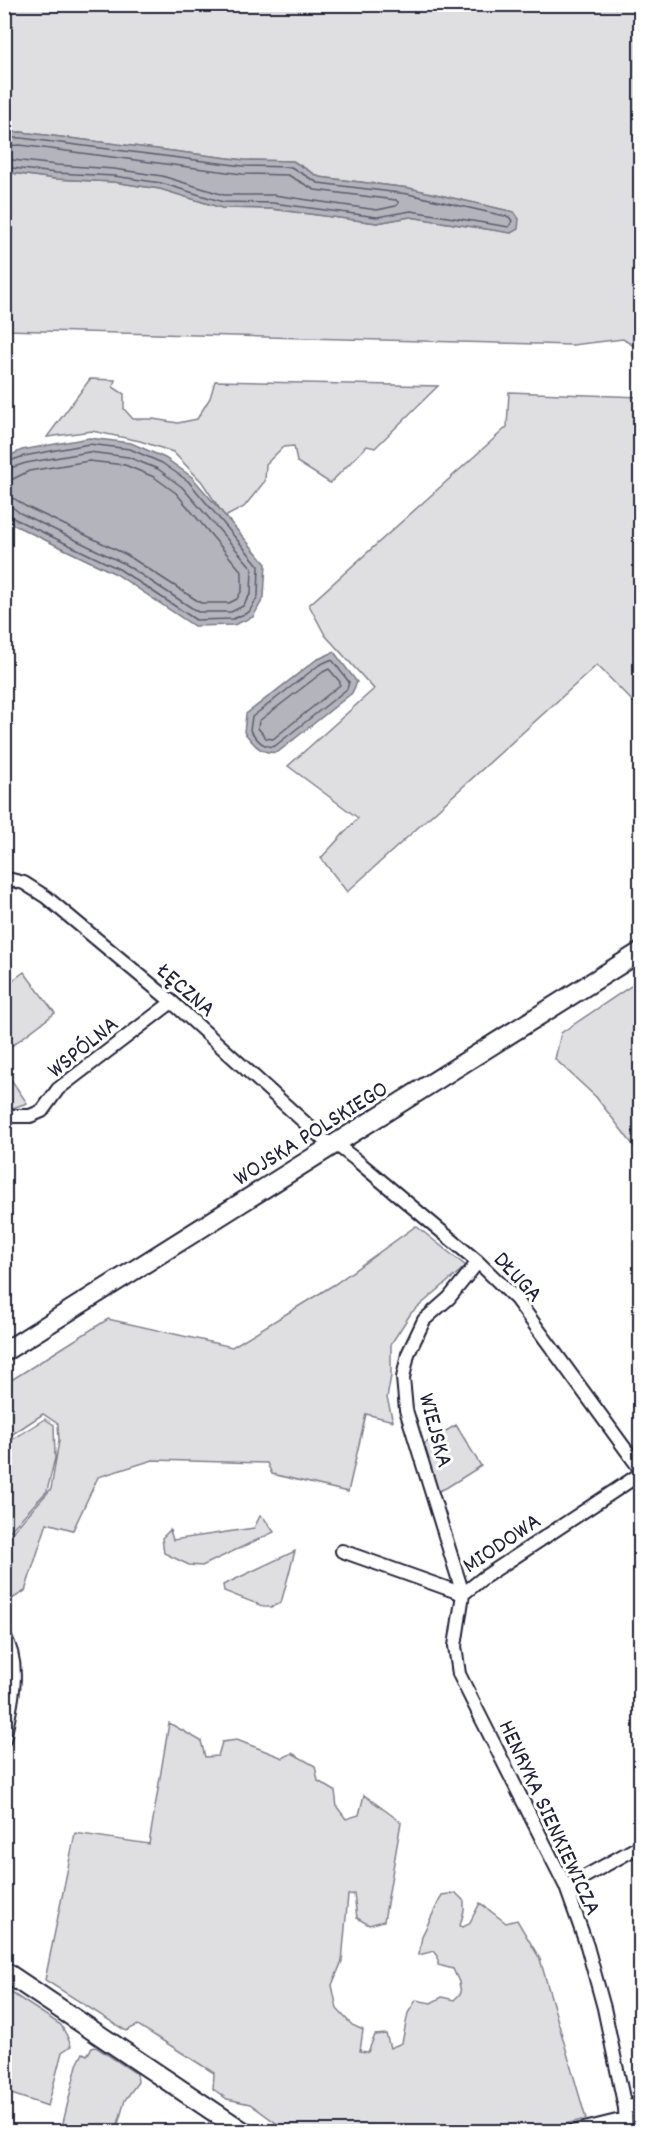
<svg xmlns="http://www.w3.org/2000/svg" width="645" height="2136" viewBox="0 0 645 2136" font-family="Dekko,sans-serif">
	<style>
		.green { fill: #dfdfe2; stroke: #80808e; stroke-width: 1.5 }
		.water { fill: #b4b4bc; stroke: #7a7a88; stroke-width: 1.5 }
		.lines { fill: none; stroke-linecap: round; stroke-linejoin: round }
		.shore { stroke: #5c5c6f; stroke-width: 1.5 }
		.street-casing { stroke: #22223b; stroke-width: 16 }
		.secondary-casing { stroke: #22223b; stroke-width: 22 }
		.street { stroke: #fff; stroke-width: 12 }
		.secondary { stroke: #fff; stroke-width: 18 }
		.labels { text-anchor: middle; stroke-width: 6; stroke-linejoin: round; paint-order: stroke }
		.street-label { font-size: 24px; fill: #22223b; stroke: #fff }
	</style>
	<rect width="100%" height="100%" fill="#fff"/>
	<filter id="ink" filterUnits="userSpaceOnUse"><feTurbulence type="fractalNoise" baseFrequency=".0167" numOctaves="2"/><feDisplacementMap in="SourceGraphic" scale="12" xChannelSelector="R" yChannelSelector="G"/><feConvolveMatrix kernelMatrix="1 2 1 2 8 2 1 2 1" color-interpolation-filters="sRGB"/></filter>
	<g filter="url(#ink)">
		<path class="green" d="M 4,5 L 640,5 L 640,350 L 623,339 L 572,345 L 5,330 L 5,172 L 55,179 L 113,182 L 160,189 L 222,208 L 272,209 L 377,223 L 410,217 L 511,233 L 514,212 L 409,188 L 319,177 L 293,161 L 244,160 L 21,132 L 5,133 Z
			M 90,379 L 115,380 L 113,387 L 124,394 L 124,409 L 133,419 L 153,419 L 178,423 L 197,419 L 210,398 L 215,381 L 438,386 L 375,448 L 367,446 L 330,483 L 297,462 L 294,446 L 283,447 L 266,464 L 265,481 L 244,507 L 225,517 L 202,482 L 173,452 L 140,441 L 92,431 L 47,437 Z
			M 509,392 L 640,397 L 640,709 L 597,665 L 347,892 L 321,858 L 358,818 L 288,766 L 374,689 L 325,635 L 309,605 L 507,427 Z
			M 24,972 L 55,1013 L 5,1051 L 5,986 Z
			M 640,980 L 640,1154 L 596,1097 L 555,1059 L 561,1033 Z
			M 4,1069 L 27,1103 L 7,1110 L 5,1110 Z
			M 416,1226 L 466,1266 L 411,1313 L 391,1344 L 391,1376 L 387,1398 L 393,1421 L 366,1414 L 348,1492 L 272,1474 L 267,1463 L 153,1460 L 98,1477 L 73,1530 L 47,1523 L 25,1591 L 12,1599 L 5,1585 L 5,1540 L 51,1489 L 59,1441 L 58,1424 L 43,1414 L 5,1439 L 5,1384 L 108,1319 L 232,1347 L 335,1284 Z
			M 45,1419 L 54,1425 L 55,1458 L 47,1491 L 5,1536 L 5,1444 Z
			M 456,1425 L 481,1466 L 446,1488 L 438,1491 L 422,1445 Z
			M 260,1516 L 264,1518 L 274,1532 L 202,1566 L 189,1565 L 164,1553 L 162,1538 L 170,1530 L 173,1540 L 254,1528 Z
			M 295,1551 L 281,1603 L 271,1607 L 265,1607 L 224,1591 L 223,1585 Z
			M 169,1723 L 201,1741 L 205,1757 L 218,1756 L 222,1742 L 237,1740 L 283,1758 L 292,1753 L 315,1766 L 318,1781 L 335,1791 L 337,1807 L 346,1819 L 359,1815 L 364,1795 L 401,1822 L 384,1921 L 369,1925 L 357,1918 L 354,1894 L 348,1895 L 342,1961 L 332,1985 L 337,2009 L 352,2025 L 363,2030 L 360,2051 L 368,2052 L 375,2035 L 386,2034 L 390,2048 L 402,2043 L 408,2013 L 416,2000 L 431,2003 L 442,1997 L 454,2000 L 461,1993 L 459,1982 L 453,1969 L 438,1965 L 438,1956 L 434,1951 L 419,1955 L 422,1936 L 442,1895 L 456,1893 L 464,1901 L 464,1911 L 460,1926 L 463,1927 L 469,1924 L 480,1903 L 506,1923 L 517,1920 L 540,1959 L 586,2119 L 536,2131 L 287,2131 L 250,2104 L 227,2099 L 213,2089 L 214,2073 L 138,2025 L 126,2031 L 45,1980 L 75,1833 L 149,1844 Z
			M 4,1988 L 61,2025 L 67,2036 L 71,2046 L 62,2052 L 48,2106 L 5,2092 Z
			M 96,2047 L 137,2074 L 138,2082 L 125,2100 L 116,2131 L 61,2131 L 77,2065 L 83,2053 L 87,2055 L 92,2048 Z"/>
		<path class="water" d="M 21,132 L 244,160 L 293,161 L 319,177 L 409,188 L 514,212 L 519,219 L 518,229 L 511,233 L 410,217 L 377,223 L 272,209 L 222,208 L 160,189 L 113,182 L 55,179 L 5,172 L 5,133 Z
			M 89,438 L 131,443 L 165,458 L 192,477 L 266,564 L 264,597 L 253,617 L 234,625 L 194,626 L 116,574 L 12,524 L 5,518 L 5,458 L 22,450 Z
			M 334,652 L 357,682 L 352,693 L 278,752 C 260,755 254,744 244,732 L 246,714 L 316,660 Z"/>
		<g class="lines">
			<path class="shore" d="M 4,138 L 21,138 L 243,166 L 291,167 L 318,183 L 408,194 L 509,217 L 512,221 L 509,227 L 411,211 L 377,217 L 273,203 L 223,202 L 161,183 L 114,176 L 56,173 L 4,167
				M 4,146 L 20,145 L 242,174 L 288,175 L 315,190 L 396,200 L 399,203 L 396,206 L 377,210 L 274,195 L 224,195 L 162,176 L 114,169 L 57,165 L 4,159
				M 4,463 L 24,456 L 89,444 L 130,449 L 162,463 L 188,481 L 259,566 L 258,596 L 249,612 L 233,619 L 196,620 L 119,569 L 15,519 L 9,515 L 4,514
				M 4,470 L 26,463 L 89,452 L 128,457 L 158,469 L 182,487 L 252,568 L 251,593 L 243,606 L 231,612 L 198,612 L 123,563 L 20,513 L 12,507 L 4,506
				M 4,479 L 13,479 L 29,471 L 89,461 L 125,465 L 154,477 L 176,493 L 242,572 L 242,590 L 237,599 L 229,603 L 201,603 L 127,555 L 25,506 L 15,499 L 4,497
				M 330,660 L 333,661 L 349,682 L 347,689 L 275,746 C 263,749 257,739 250,730 L 252,717 L 319,665 Z
				M 329,669 L 340,682 L 340,685 L 273,739 L 266,738 L 258,728 L 259,721 L 323,672 Z"/>
			<g class="street-casing">
				<path id="street" d="M 4,878 L 24,883 L 46,897 L 172,1002 L 324,1140 L 342,1149 L 355,1159 L 478,1262 L 516,1299 L 640,1469
					M 4,1116 L 30,1116 L 42,1111 L 58,1089 L 172,1002
					M 478,1262 L 449,1298 L 424,1320 L 408,1354 L 403,1378 L 406,1410 L 463,1594 L 455,1646 L 459,1674 L 566,1887 L 587,1946 L 604,2008 L 625,2108 L 626,2132
					M 342,1551 L 463,1594
					M 463,1594 L 483,1578 L 640,1474
					M 4,1636 C 23,1666 10,1707 4,1740
					M 566,1887 L 640,1846
					M 625,2108 L 640,2104
					M 572,2132 L 625,2119"/>
			</g>
			<g class="secondary-casing">
				<path id="secondary" d="M 4,1352 L 640,952
					M 4,1971 L 244,2132"/>
			</g>
			<use href="#street" class="street"/>
			<use href="#secondary" class="secondary"/>
		</g>
	</g>
	<g class="labels">
		<g class="street-label">
			<text transform="translate(187 989) rotate(41)" y="8">ŁĘCZNA</text>
			<text transform="translate(82 1046) rotate(-39)" y="8">WSPÓLNA</text>
			<text transform="translate(310 1132) rotate(-32)" y="8">WOJSKA POLSKIEGO</text>
			<text transform="translate(519 1276) rotate(47)" y="8">DŁUGA</text>
			<text transform="translate(437 1430) rotate(75)" y="8">WIEJSKA</text>
			<text transform="translate(501 1542) rotate(-34)" y="8">MIODOWA</text>
			<text transform="translate(551 1817) rotate(65)" y="8">HENRYKA SIENKIEWICZA</text>
		</g>
	</g>
	<rect width="645" height="2136" fill="none" stroke="#fff" stroke-width="24"/>
	<rect x="12" y="12" width="621" height="2112" fill="none" stroke="#22223b" stroke-width="2" filter="url(#ink)"/>
</svg>
